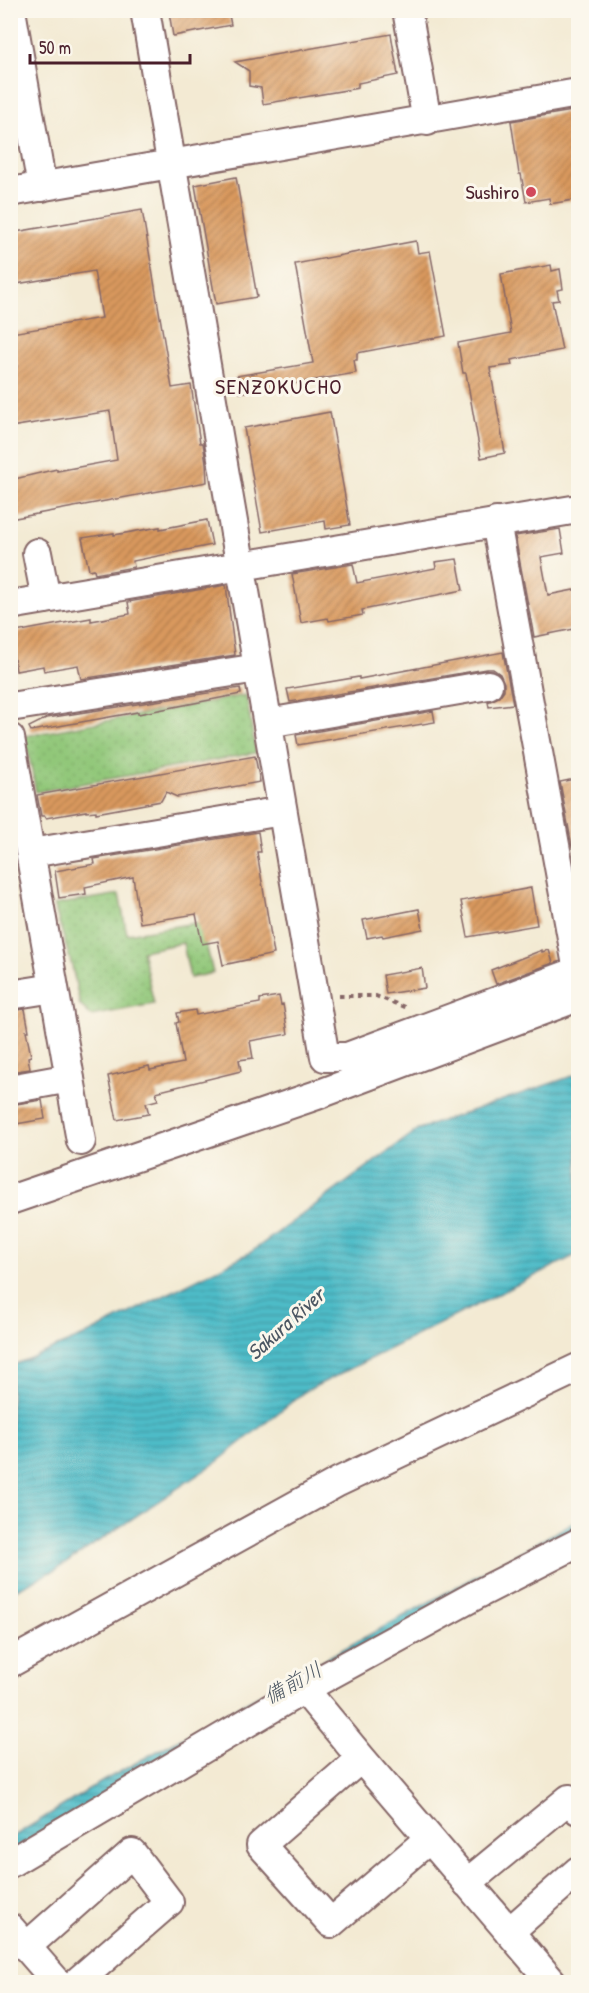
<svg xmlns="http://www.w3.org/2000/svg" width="589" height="1993" viewBox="0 0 589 1993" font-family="'Patrick Hand','Klee One',sans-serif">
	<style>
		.grass { fill: url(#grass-dots); stroke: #6e7352; stroke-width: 1.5 }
		.water { fill: url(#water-rules); stroke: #4c6e7a; stroke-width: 1.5 }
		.building { fill: url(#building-hatch) }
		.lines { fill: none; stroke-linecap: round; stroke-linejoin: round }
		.minor-casing { stroke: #856666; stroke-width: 32 }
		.path { stroke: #856666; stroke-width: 4; stroke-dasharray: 4.5 4.5; stroke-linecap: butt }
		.minor { stroke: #fff; stroke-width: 28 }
		.poi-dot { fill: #d1495b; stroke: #fbf7ec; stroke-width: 2 }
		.labels { text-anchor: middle; stroke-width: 6; stroke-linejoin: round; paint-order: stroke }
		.poi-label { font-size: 20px; fill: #4a1f2b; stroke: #fbf7ec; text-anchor: end }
		.water-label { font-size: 21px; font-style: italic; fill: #4b5662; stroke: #fbf7ec }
		.quarter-label { font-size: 22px; letter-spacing: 1.5px; fill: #4a1f2b; stroke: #fbf7ec }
	</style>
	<defs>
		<pattern id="grass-dots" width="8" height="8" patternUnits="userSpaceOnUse" patternTransform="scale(1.5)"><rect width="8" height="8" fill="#91c779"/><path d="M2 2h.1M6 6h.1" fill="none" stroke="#7faa69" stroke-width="1.8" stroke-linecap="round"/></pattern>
		<pattern id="water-rules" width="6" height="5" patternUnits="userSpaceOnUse" patternTransform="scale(1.5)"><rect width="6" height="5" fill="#4ebcc8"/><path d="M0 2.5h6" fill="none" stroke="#4398a3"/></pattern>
		<pattern id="building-hatch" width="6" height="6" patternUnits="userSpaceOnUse" patternTransform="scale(1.5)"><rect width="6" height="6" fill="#d9995d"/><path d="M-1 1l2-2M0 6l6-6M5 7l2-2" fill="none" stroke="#b27c4d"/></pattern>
	</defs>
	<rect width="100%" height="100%" fill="#fbf7ec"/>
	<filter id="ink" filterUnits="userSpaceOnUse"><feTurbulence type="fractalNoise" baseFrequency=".0167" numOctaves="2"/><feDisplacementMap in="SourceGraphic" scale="12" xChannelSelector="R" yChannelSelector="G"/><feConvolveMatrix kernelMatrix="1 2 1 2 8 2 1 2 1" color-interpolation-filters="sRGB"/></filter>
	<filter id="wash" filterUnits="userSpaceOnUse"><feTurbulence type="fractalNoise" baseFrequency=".008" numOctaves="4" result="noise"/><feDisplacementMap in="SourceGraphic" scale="24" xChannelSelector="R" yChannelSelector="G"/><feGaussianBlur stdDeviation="1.35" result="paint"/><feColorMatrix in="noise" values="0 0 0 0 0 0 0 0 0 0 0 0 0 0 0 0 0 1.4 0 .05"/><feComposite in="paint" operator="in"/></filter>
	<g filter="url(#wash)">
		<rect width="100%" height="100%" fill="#f3ead3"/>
		<path class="grass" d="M 246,695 L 256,753 L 36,792 L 25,736 Z
			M 119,894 L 127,934 L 201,922 L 213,973 L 190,978 L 183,943 L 142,951 L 154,1004 L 91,1016 L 80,1005 L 72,966 L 54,905 Z"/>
		<path class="water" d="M 578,1074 L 578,1254 L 304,1392 L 217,1462 L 57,1569 L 11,1592 L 11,1366 L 84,1336 L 251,1252 L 419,1129 Z
			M 578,1520 L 578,1533 L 11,1851 L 11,1838 L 103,1781 Z"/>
		<g id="blocks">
			<path class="building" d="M 178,10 L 228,10 L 231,25 L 173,36 L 169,12 Z
				M 391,34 L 398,75 L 358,83 L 358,88 L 263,104 L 261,88 L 249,86 L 249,71 L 235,62 Z
				M 579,110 L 579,199 L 550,204 L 549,198 L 526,202 L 521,174 L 519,174 L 511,121 Z
				M 236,177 L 257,297 L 216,304 L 195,185 Z
				M 142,210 L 172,388 L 191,385 L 200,443 L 203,443 L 206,463 L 207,482 L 10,519 L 10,480 L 57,469 L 57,471 L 117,460 L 110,411 L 10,427 L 10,366 L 17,366 L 11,333 L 102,318 L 94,271 L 10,285 L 10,233 Z
				M 416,241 L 418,253 L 430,251 L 446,336 L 357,353 L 357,360 L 354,360 L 356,373 L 240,393 L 236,376 L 313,363 L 295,264 Z
				M 551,265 L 552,271 L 560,269 L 563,289 L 557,290 L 559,300 L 552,301 L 562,350 L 511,360 L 512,365 L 490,368 L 505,453 L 481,458 L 466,373 L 463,373 L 458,343 L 511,333 L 501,274 Z
				M 330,412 L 350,525 L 326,529 L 325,521 L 262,532 L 244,428 Z
				M 207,520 L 212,545 L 133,561 L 134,567 L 95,574 L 94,569 L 89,570 L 82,538 L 114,533 L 114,535 L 160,527 L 160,529 Z
				M 560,529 L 564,553 L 541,557 L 548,595 L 579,589 L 579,628 L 534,637 L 515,536 Z
				M 457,559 L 463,590 L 362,610 L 363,615 L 329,621 L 328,618 L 301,623 L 292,574 L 353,564 L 357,583 L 436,568 L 435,562 Z
				M 226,585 L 235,655 L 81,679 L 78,665 L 44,671 L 43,666 L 16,671 L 10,633 L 91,618 L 91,621 L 130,614 L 128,602 Z
				M 503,652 L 513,704 L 489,707 L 488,702 L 499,697 L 504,690 L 504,683 L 500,674 L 493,669 L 486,669 L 290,702 L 287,689 L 359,677 L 359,679 Z
				M 240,688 L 241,694 L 138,714 L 138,712 L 31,731 L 29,727 L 47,718 Z
				M 433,711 L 435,722 L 298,745 L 296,735 Z
				M 255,756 L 260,782 L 177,797 L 166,792 L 161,801 L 96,813 L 96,811 L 86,812 L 86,811 L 46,818 L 45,816 L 41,816 L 37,795 Z
				M 579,778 L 579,846 L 572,846 L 560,782 Z
				M 258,832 L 261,852 L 257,852 L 274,954 L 223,965 L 218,941 L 202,944 L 196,914 L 140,923 L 133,877 L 85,887 L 86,894 L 59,898 L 55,871 L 95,864 L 94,859 Z
				M 531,888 L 537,925 L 468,937 L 461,901 Z
				M 419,909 L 423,929 L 383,937 L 382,935 L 367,938 L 363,920 Z
				M 542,950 L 542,952 L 549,950 L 553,963 L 496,984 L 491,970 Z
				M 422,968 L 425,988 L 386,994 L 383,975 Z
				M 279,996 L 281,1005 L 283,1004 L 288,1034 L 250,1041 L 253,1058 L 239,1060 L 241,1071 L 156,1092 L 158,1100 L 146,1103 L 149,1114 L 117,1120 L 108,1076 L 149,1066 L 150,1070 L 183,1063 L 176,1023 L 179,1022 L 177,1013 L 195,1010 L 196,1015 L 260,1003 L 260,999 Z
				M 25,1009 L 29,1031 L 26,1031 L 31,1056 L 28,1057 L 30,1069 L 10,1072 L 10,1011 Z
				M 42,1100 L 45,1119 L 10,1125 L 10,1105 Z"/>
		</g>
	</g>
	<g filter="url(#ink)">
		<use href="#blocks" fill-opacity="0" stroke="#856666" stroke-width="1.5"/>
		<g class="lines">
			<g class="minor-casing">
				<path id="minor" d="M 11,10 L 42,187
					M 145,10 L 325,1057 L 347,1057 L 578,971 L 496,522
					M 407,10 L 427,121
					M 10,192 L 578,93
					M 37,553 L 46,599
					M 10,605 L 578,509
					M 10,707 L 258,668
					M 268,723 L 488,685
					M 10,738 L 81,1141
					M 31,853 L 282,811
					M 10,995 L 54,988
					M 10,1089 L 70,1078
					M 10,1200 L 317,1095 L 578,997
					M 10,1663 L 338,1482 L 578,1368
					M 304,1689 L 361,1758 L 552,1982
					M 361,1758 L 261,1845 L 331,1923 L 429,1839
					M 10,1863 L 304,1689 L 476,1595 L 578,1543
					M 467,1883 L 569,1799 L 578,1810
					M 10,1928 L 57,1982
					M 509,1932 L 578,1871
					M 26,1947 L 132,1853 L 169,1902 L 77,1982"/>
			</g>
			<path class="path" d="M 339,996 L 376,996 L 407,1008"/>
			<use href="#minor" class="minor"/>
		</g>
	</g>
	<circle class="poi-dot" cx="531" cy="192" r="6"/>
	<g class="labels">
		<g class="poi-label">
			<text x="519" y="199">Sushiro</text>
		</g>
		<g class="water-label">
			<text transform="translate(286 1324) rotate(-42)" y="7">Sakura River</text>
			<text transform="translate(293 1683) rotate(-29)" y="7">備前川</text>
		</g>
		<g class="quarter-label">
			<text x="279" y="394">SENZOKUCHO</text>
		</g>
	</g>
	<rect width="589" height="1993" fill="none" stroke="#fbf7ec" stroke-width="36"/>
	<path d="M30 54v9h160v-9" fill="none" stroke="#4a1f2b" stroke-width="3"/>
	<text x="39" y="54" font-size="18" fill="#4a1f2b" stroke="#fbf7ec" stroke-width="4.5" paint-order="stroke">50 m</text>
</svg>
